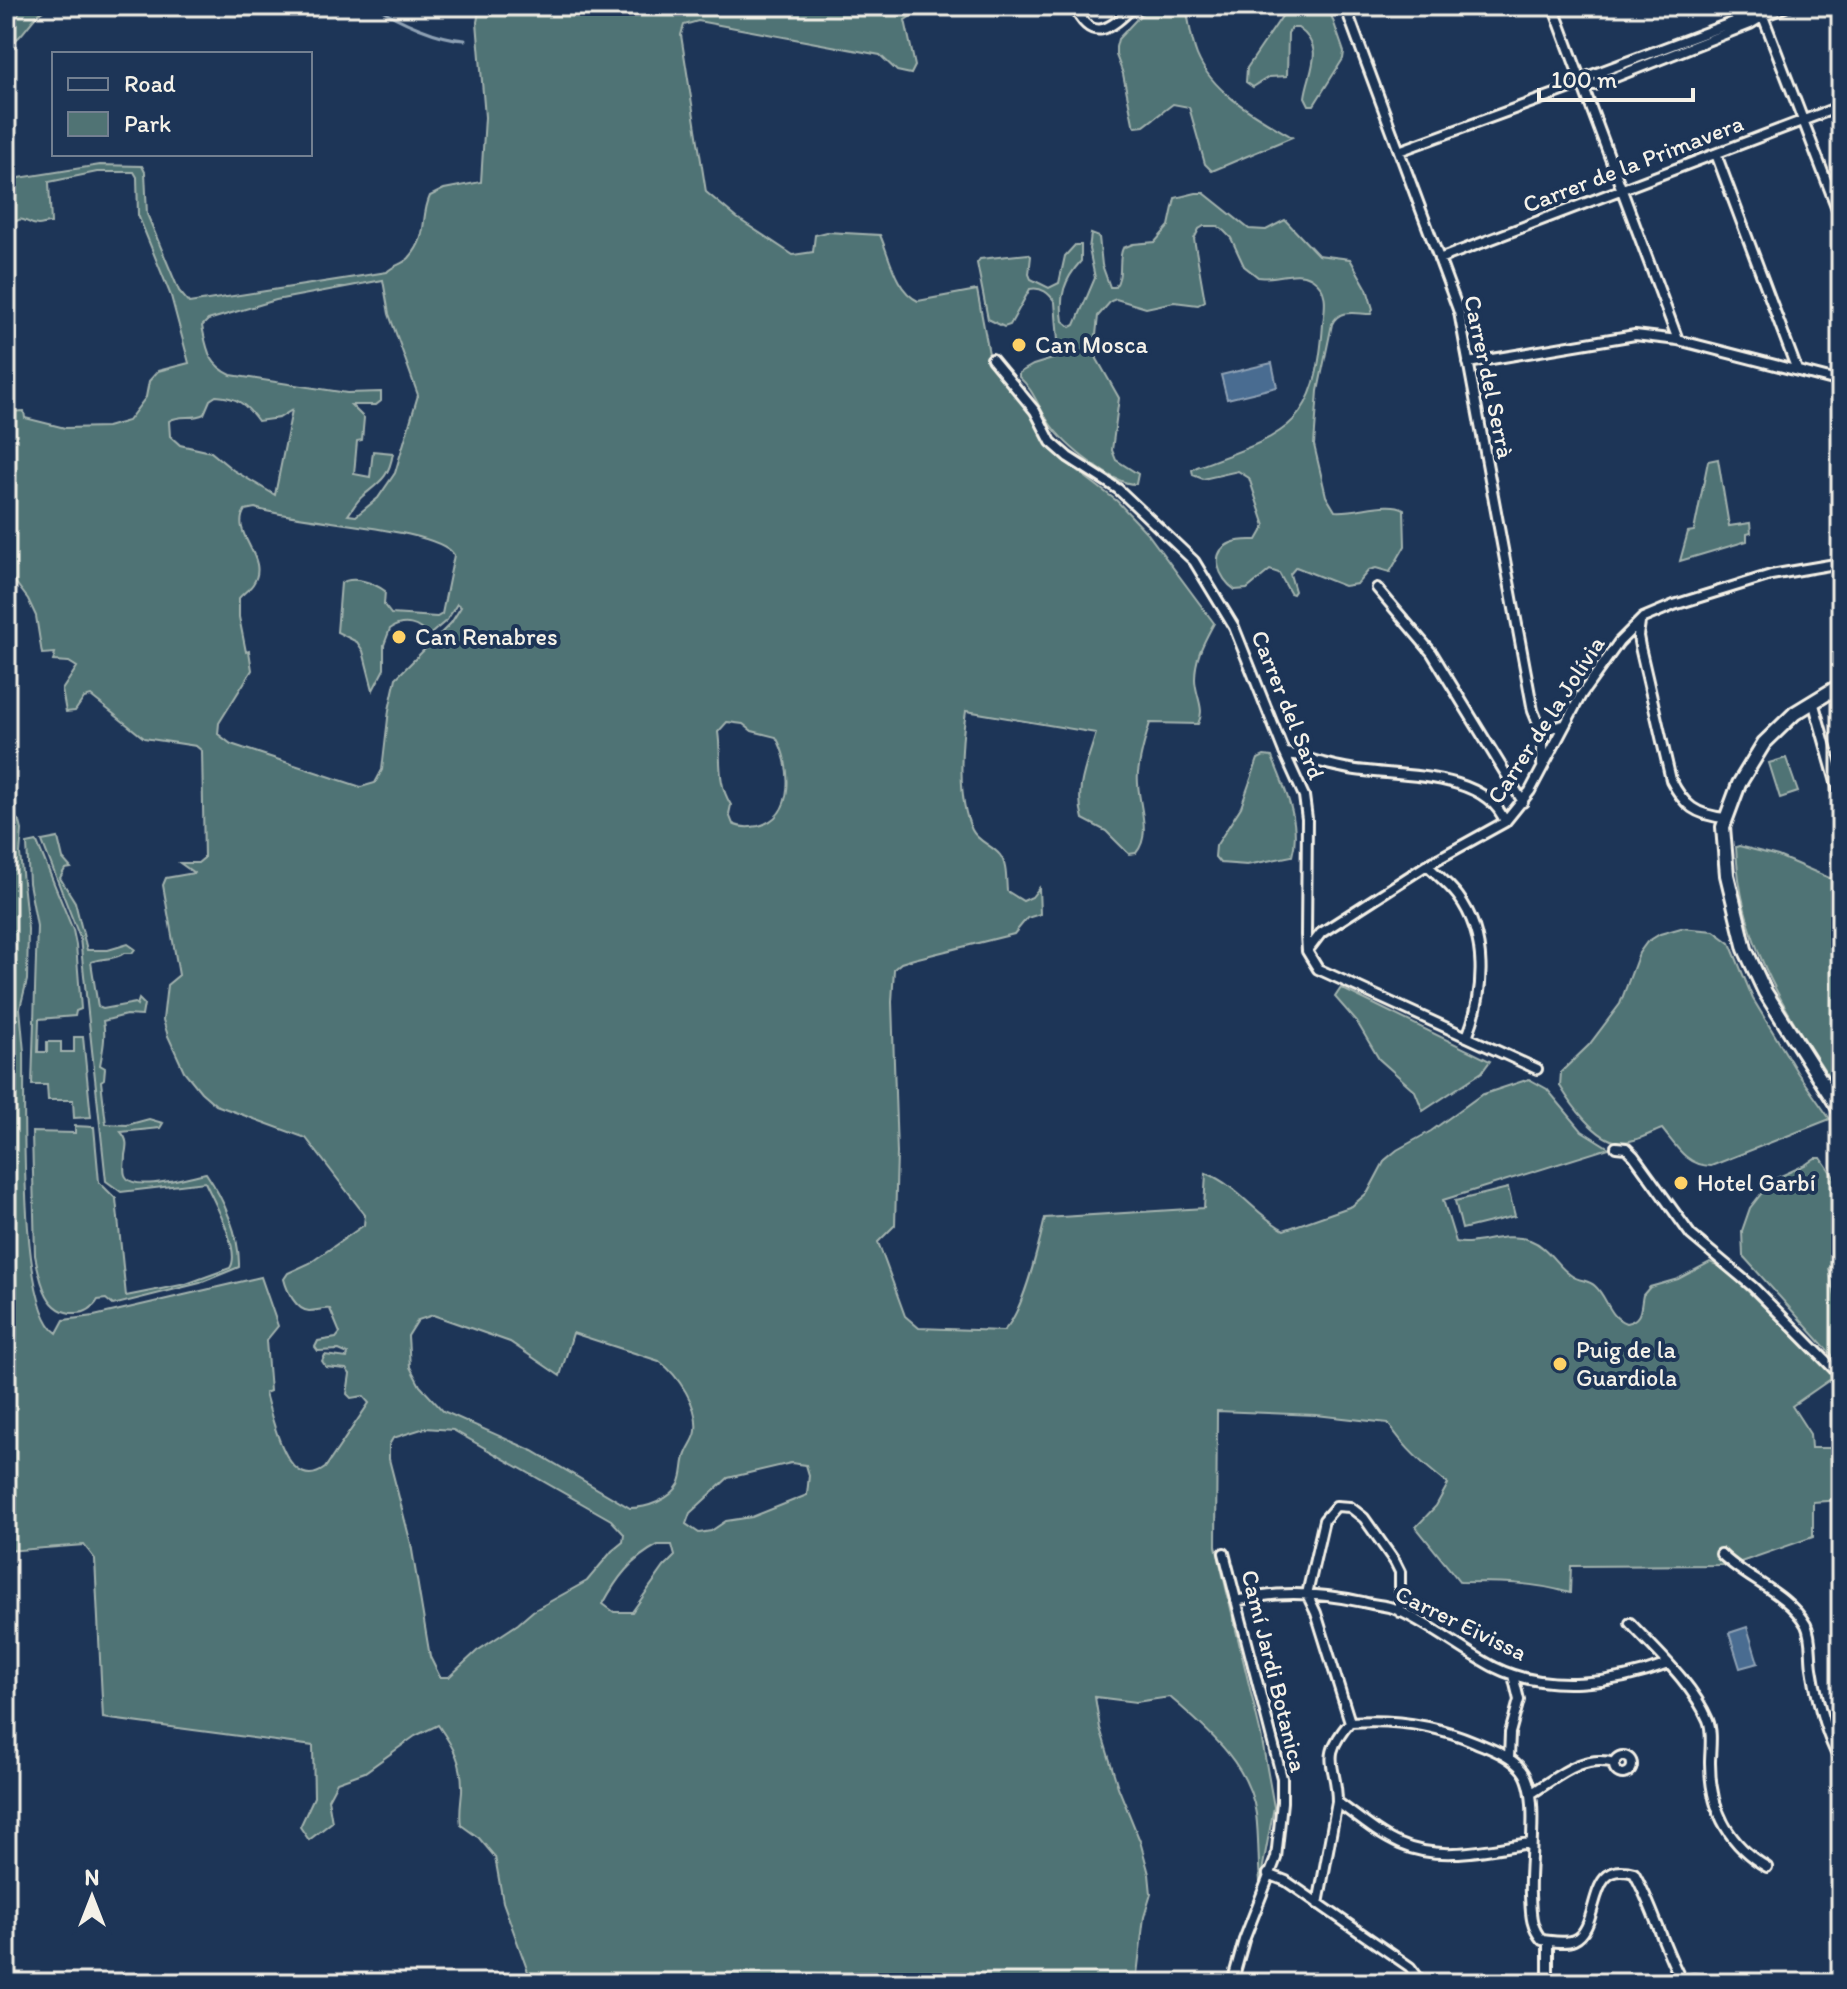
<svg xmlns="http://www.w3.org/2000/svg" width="1847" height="1989" viewBox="0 0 1847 1989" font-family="Itim,sans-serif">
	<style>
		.green { fill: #507374; stroke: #a2b2ae; stroke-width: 2; fill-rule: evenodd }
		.water { fill: #4a6c91; stroke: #8ea1b4; stroke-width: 2 }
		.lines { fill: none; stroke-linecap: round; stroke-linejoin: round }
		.stream { stroke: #8ea1b4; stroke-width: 3 }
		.street-casing { stroke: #f4f1e8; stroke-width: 14 }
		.secondary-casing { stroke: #f4f1e8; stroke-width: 18 }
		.street { stroke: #1d3557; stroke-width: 8 }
		.secondary { stroke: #1d3557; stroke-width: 12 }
		.poi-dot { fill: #ffd166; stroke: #1d3557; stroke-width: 3 }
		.labels { text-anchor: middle; stroke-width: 8; stroke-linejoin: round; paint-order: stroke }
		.street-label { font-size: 24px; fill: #f4f1e8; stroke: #1d3557 }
		.poi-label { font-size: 24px; fill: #f4f1e8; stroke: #1d3557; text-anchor: start }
	</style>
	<rect width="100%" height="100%" fill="#1d3557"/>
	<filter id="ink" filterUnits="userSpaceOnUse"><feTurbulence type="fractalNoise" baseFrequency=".0125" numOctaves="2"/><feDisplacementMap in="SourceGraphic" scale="16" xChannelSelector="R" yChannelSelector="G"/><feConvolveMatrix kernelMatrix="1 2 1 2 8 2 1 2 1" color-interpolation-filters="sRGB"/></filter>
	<g filter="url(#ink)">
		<path class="green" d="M 6,6 L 51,6 C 31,14 26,37 8,45 Z
			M 480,6 L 927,6 L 905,20 L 915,66 L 911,74 L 897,71 L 880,55 L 698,21 L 684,25 L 681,35 L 706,192 L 737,218 L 793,255 L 813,252 L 815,235 L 827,232 L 880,235 C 890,257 895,290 918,301 L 977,290 L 990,359 L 1021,389 L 1052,442 L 1068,457 L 1071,466 L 1117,501 L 1148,534 L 1214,623 C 1204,642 1195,657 1195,679 C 1195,695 1206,709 1198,724 L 1150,723 C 1145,739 1140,756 1138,773 C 1135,798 1154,832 1136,853 L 1129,854 L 1106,831 L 1083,819 C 1074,788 1088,762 1096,733 L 966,711 C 961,744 957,799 972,830 C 978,842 992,845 1000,855 C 1007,864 1006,880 1007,891 L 1023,901 L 1032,897 L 1039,888 L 1040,914 L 1027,918 L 1014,934 L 914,959 L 901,963 L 894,969 L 892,1002 L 897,1153 L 895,1225 L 878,1242 L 905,1316 L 919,1328 L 1003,1331 C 1023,1315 1039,1244 1045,1218 L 1204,1208 L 1206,1173 C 1238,1186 1255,1214 1284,1230 L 1352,1206 L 1368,1192 L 1385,1160 L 1397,1150 L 1431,1131 L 1481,1095 L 1529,1079 L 1547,1089 L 1582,1131 L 1609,1148 L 1443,1200 L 1456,1242 C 1477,1247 1502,1231 1530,1240 C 1549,1247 1556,1266 1572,1276 C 1579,1281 1589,1280 1595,1286 C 1608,1298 1608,1316 1626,1323 C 1643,1320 1640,1308 1643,1295 L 1650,1287 L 1678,1279 L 1710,1262 L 1724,1268 L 1835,1376 L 1792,1406 L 1810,1434 L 1811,1448 L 1841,1448 L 1841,1500 L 1813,1502 L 1813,1537 L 1735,1564 L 1722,1548 L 1716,1554 L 1725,1565 L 1571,1566 L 1570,1593 C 1533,1582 1499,1582 1460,1582 L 1416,1527 L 1436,1506 L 1448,1484 C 1424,1465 1405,1449 1388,1423 L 1316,1415 L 1217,1411 L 1216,1546 L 1261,1735 L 1274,1807 L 1260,1882 C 1258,1860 1259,1837 1256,1814 C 1249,1763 1206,1729 1170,1697 L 1136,1702 L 1095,1697 L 1100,1728 L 1118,1787 L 1140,1841 L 1149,1874 L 1151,1894 L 1144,1917 L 1136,1983 L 532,1983 L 503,1902 L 495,1857 L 479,1838 L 461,1825 C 459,1813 461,1804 462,1792 C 463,1763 454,1748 438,1725 L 415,1736 L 365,1772 L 337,1782 L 328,1799 L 332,1822 L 309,1840 L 300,1827 L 314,1797 L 313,1746 L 103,1718 L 95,1559 L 84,1545 L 6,1551 L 6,809 L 20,822 L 22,830 L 20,854 L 28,929 L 27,980 L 20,1008 L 24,1052 C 25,1103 18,1307 57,1333 L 64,1320 L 94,1316 L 261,1277 L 278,1326 L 266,1341 L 270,1391 L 265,1393 C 272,1418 288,1496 325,1468 L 369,1403 L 363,1396 L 351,1398 L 347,1394 L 350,1374 L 346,1369 L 326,1367 L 322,1361 L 325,1355 L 347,1358 L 348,1354 L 339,1350 L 318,1351 L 315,1347 L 318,1341 L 336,1338 L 340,1333 L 330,1309 C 323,1308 317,1311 309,1311 C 296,1310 287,1291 284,1279 L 288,1273 L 310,1263 L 364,1225 L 365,1215 L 306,1138 L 216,1105 L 201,1092 L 184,1071 L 168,1036 L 163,1020 L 167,985 L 179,975 L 163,885 L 166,878 L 194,873 L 180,863 L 198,863 L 204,858 L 202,751 L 196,746 L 144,738 L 91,696 L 84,698 L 75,711 L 66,712 L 62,690 L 77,667 L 69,662 L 53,661 L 55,653 L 42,654 L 36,616 L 28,599 L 6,570 L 6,412 L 24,411 L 25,418 L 65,428 L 107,427 L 128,421 L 146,397 L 149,381 L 158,371 L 189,363 L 171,296 L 138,215 L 137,177 L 134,172 L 97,172 L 49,182 L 51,223 C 46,223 42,225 38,225 C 21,223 26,213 9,226 L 6,226 L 6,180 L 100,165 L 142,166 L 145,172 L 147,214 L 179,291 L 189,303 L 387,272 C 393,265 402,265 409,258 C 429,236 420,218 430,196 L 444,189 L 481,182 L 485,117 L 477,22 ZM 383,280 L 389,314 L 418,395 L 395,473 L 378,498 L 356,516 L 348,515 C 352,510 357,500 364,495 C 381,481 389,477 393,453 L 373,451 L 370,477 L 354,474 L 357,441 L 362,440 L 364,418 L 351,405 L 376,405 L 381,401 L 381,392 L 347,393 L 231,375 C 208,364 207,349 202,326 L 208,320 L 276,300 ZM 216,396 C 237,397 246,404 258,421 L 279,418 L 292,410 L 275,495 L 233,470 L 211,452 L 180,445 L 170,436 L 169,421 C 180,414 193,420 204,414 L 210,400 ZM 255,508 C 293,522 438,527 454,555 L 442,614 L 437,617 L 391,614 L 384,605 L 385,591 C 374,583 353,575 341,583 L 337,632 L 357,642 L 363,651 L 373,690 L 384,669 L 384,645 L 390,629 C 403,620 420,623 427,637 L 447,620 L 457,604 L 461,607 L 451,623 L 396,678 L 389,710 L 382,770 L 375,783 L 361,787 L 231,744 L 218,734 L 219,723 L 252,670 L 249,651 L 246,652 L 239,617 L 239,598 C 243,593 250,589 253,584 C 271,558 229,534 245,510 ZM 727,722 L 743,724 L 752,731 L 776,737 C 791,763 797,817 758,826 C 748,828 741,828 733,824 L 729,814 L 731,805 C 716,781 722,759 718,732 ZM 433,1315 L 510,1342 L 560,1376 L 573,1333 L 659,1361 C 678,1375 699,1406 696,1431 C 695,1440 689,1445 686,1454 C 682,1463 684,1475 679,1484 C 670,1500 647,1508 630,1508 L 533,1451 L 443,1411 L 420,1386 L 410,1367 L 408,1336 L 418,1320 ZM 425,1428 L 453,1430 L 611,1520 L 624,1534 L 623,1542 L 612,1551 L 587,1581 L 533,1611 L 518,1624 L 477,1651 L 449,1677 L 440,1677 L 430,1657 L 411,1544 L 389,1459 L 389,1445 L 393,1438 ZM 791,1463 L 806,1465 L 809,1475 L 807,1495 L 752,1517 L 726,1521 L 711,1531 L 699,1533 L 686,1524 L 690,1513 L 728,1478 ZM 658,1545 L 672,1545 L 675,1556 L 664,1567 L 632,1612 L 614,1612 L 603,1604 C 617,1578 631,1559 658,1545 Z
			M 1149,6 L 1186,6 C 1189,22 1191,40 1197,55 C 1213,94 1258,117 1292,137 L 1212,171 L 1205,164 L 1189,107 L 1173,104 L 1144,126 L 1136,127 L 1133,123 L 1123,74 L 1116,55 L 1116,47 L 1118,39 Z
			M 1289,6 L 1328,6 L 1344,52 L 1343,59 L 1314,105 L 1309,105 L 1305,97 C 1308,72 1327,48 1298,28 L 1292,28 L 1288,33 L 1287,76 L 1269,77 L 1253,87 L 1246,82 L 1247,68 Z
			M 1196,193 L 1204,193 L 1249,229 L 1266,230 L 1285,220 L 1318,255 L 1350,259 L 1367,289 L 1373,309 L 1371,314 C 1356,314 1340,308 1332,324 L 1318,391 L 1314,445 L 1326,496 L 1335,511 C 1355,513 1389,500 1404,509 L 1405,546 L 1390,572 L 1376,568 L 1369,570 L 1357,584 L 1344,586 L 1296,567 L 1290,574 L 1295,591 L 1293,594 L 1290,593 L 1279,573 L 1270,570 L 1247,589 L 1235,590 C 1219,579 1208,553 1231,543 C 1240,539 1248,540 1257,540 L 1265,526 L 1249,478 L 1238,471 L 1203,479 L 1193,475 L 1192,470 L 1197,467 C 1287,434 1316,428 1323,324 C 1325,307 1329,290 1313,279 C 1298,268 1275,280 1258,277 L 1244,266 L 1231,238 L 1224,231 L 1217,226 L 1204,226 L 1199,229 L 1194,239 L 1205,301 L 1198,305 L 1174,302 L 1146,308 L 1116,299 L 1111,301 L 1098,316 L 1095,345 L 1097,359 L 1119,398 L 1112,450 L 1116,460 L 1138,474 L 1136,484 C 1112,485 1064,444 1050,424 C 1039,409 1034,390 1019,377 L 1019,373 L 1033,365 L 1056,358 L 1059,354 L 1055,302 C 1049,293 1042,287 1030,289 L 1010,325 L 1004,327 L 988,319 L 977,263 L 980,259 L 1028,254 L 1031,256 L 1029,274 L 1031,279 L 1049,288 L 1059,283 L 1065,256 L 1075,245 L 1081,245 L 1081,261 C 1064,280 1059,296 1063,321 L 1071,327 L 1075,325 L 1095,278 L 1089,249 L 1091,234 L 1099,237 L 1102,265 L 1110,287 L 1115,287 C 1124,275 1117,261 1123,248 L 1133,244 L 1155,242 L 1169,226 L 1175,198 Z
			M 1718,459 L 1729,526 L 1750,523 L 1751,533 L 1747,534 L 1747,541 L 1680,561 L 1688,532 L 1694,531 L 1708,461 Z
			M 1264,756 L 1272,757 C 1284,787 1302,823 1292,856 L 1247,865 L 1220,863 L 1215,857 L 1216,846 L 1241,807 L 1258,759 Z
			M 1786,758 L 1798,792 L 1780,798 L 1769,763 Z
			M 58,838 L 63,859 L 71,868 L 65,869 L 60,878 L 75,902 L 87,950 L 108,950 L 128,944 L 135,949 L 132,953 L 124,953 C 116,960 100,958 91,962 L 98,1007 L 103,1009 L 135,1003 L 137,1005 L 139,999 L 144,1004 L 142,1016 L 126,1015 L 103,1021 C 106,1035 103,1050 100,1065 L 105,1068 L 104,1079 L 101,1081 L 106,1124 L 127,1125 L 149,1119 L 163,1123 L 160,1128 L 121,1132 C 128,1140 127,1145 125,1155 C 125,1161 123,1170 125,1175 C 132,1194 190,1176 206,1173 C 223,1198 240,1235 239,1267 L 200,1283 L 113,1305 L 106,1299 L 98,1300 C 93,1308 87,1313 77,1313 C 46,1315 40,1280 35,1255 L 32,1132 L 75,1133 L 75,1126 L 94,1127 L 99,1182 L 116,1199 L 126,1296 L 186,1284 L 230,1268 C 242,1251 213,1200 205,1182 L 121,1192 L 106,1181 L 80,938 L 42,841 Z
			M 37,842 L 73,930 L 76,945 L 81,1009 L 76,1011 L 75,1016 L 39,1019 L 38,1052 L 47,1052 L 47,1042 L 61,1042 L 61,1052 L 74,1052 L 74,1037 L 83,1037 L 91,1117 L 74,1118 L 73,1100 L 48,1100 L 47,1085 L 32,1085 L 37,926 L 29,883 L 27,844 Z
			M 1739,846 L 1778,856 L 1841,883 L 1841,1084 L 1835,1086 C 1784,1008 1740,944 1736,847 Z
			M 1681,928 L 1714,931 L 1730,943 L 1753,999 L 1797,1072 L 1830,1119 L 1711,1166 C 1687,1166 1676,1146 1662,1129 C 1648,1134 1634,1143 1619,1142 C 1596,1140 1571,1104 1560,1086 L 1561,1072 L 1589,1045 L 1620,1004 L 1639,953 L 1647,942 L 1660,934 Z
			M 1341,988 L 1490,1061 L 1482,1072 L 1423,1111 L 1415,1091 L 1379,1059 L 1357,1022 L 1335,997 Z
			M 1815,1158 L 1821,1158 L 1834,1177 L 1841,1179 L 1841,1262 L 1829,1268 L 1840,1319 L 1841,1365 L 1743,1256 L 1742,1231 L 1750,1208 L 1772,1180 L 1805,1165 Z
			M 1508,1188 L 1515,1216 L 1462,1229 L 1455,1201 Z"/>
		<path class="water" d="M 1272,363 L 1277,387 L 1227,399 L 1221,375 Z
			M 1747,1627 L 1758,1663 L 1740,1668 L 1729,1633 Z"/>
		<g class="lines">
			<path class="stream" d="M 376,6 C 398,21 439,39 465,40"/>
			<g class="street-casing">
				<path id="street" d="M 1074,6 C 1091,44 1110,30 1134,6
					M 1345,6 L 1459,312 L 1533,711 L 1538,723 L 1548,729 L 1563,725
					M 1553,6 L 1678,340
					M 1759,6 L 1841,219
					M 1582,84 L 1589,76 L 1747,17 L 1759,16
					M 1399,151 L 1582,84 L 1595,85 L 1750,24 L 1763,16 L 1788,6
					M 1716,154 L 1797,370
					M 1439,259 L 1841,106
					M 992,359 L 1035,411 L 1051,442 L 1068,457 L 1118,489 L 1194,561 L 1234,627 L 1284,752 L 1304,796 L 1307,819 L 1306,935 L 1307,951 L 1318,969 L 1537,1069
					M 1468,363 L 1635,335 L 1678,340 L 1841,382
					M 1377,588 L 1432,653 L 1523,802
					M 1640,622 L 1638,636 L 1640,647 L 1671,780 C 1684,806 1696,815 1725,818
					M 1813,701 L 1841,800
					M 1538,723 L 1542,743 L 1542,765
					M 1284,752 C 1306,758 1327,765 1350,769 C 1395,777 1486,770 1505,822
					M 1427,865 C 1437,875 1449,884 1458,896 C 1488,936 1485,992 1467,1037
					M 1308,950 L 1321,933 L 1427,865 L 1505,822 L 1530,791 L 1581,695 L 1619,642 L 1643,618 L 1674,605 L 1771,575 L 1841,563
					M 1616,1147 L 1626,1148 L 1634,1156 L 1691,1235 L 1753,1287 L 1841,1376
					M 1224,1553 L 1282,1778 L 1282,1802 L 1276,1858 L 1244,1940 L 1232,1983
					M 1721,1554 C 1747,1580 1787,1592 1806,1625 C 1812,1637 1810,1655 1812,1668 C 1817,1700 1825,1734 1841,1763
					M 1236,1601 C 1279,1590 1321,1593 1363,1602 C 1373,1605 1384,1605 1393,1608 C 1429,1623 1460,1649 1494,1667 C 1546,1693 1616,1684 1668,1664
					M 1630,1623 C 1657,1652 1692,1683 1708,1720 C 1713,1732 1710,1750 1710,1763 C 1710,1809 1727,1844 1767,1867
					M 1350,1722 L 1316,1613 L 1307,1594 L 1324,1520 L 1336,1506 L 1350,1507 L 1364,1518 L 1395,1562 L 1400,1572 L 1400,1612
					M1614 1765a9 9 0 1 1 18 0a9 9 0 1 1-18 0Z
					M 1509,1758 L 1510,1733 L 1519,1700 L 1513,1675
					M 1532,1793 C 1559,1776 1582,1754 1615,1763
					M 1530,1843 C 1489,1849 1440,1862 1400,1844 C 1377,1834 1358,1817 1337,1802 C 1337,1762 1318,1760 1350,1722 C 1392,1719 1436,1725 1475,1742 C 1491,1749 1510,1755 1522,1770 C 1541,1793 1528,1862 1530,1895 C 1531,1913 1530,1926 1542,1940 C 1552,1941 1565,1944 1574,1940 C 1602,1928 1585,1858 1634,1873 C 1654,1908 1663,1948 1683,1983
					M 1268,1874 L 1286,1881 L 1410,1967 L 1422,1983
					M 1318,1904 L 1337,1802
					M 1548,1941 L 1548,1983"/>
			</g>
			<g class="secondary-casing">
				<path id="secondary" d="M 1841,685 L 1795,713 L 1764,743 L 1739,784 L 1723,827 L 1727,875 L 1745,949 L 1765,992 L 1841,1112
					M 1691,1983 L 1693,1981 L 1705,1983"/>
			</g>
			<use href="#street" class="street"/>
			<use href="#secondary" class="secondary"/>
		</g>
	</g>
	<g class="poi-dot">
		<circle cx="1019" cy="345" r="8"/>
		<circle cx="399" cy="637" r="8"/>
		<circle cx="1681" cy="1183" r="8"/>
		<circle cx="1560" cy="1364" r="8"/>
	</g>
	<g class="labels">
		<g class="street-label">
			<text transform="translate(1633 164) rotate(-21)" y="8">Carrer de la Primavera</text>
			<text transform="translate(1489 377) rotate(78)" y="8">Carrer del Serrà</text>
			<text transform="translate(1288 705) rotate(68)" y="8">Carrer del Sard</text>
			<text transform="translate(1546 720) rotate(-57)" y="8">Carrer de la Jolívia</text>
			<text transform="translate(1461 1623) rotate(26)" y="8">Carrer Eivissa</text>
			<text transform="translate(1274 1671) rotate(76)" y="8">Camí Jardi Botanica</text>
		</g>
		<g class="poi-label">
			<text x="1035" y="353">Can Mosca</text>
			<text x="415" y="645">Can Renabres</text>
			<text x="1697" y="1191">Hotel Garbí</text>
			<text x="1576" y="1358">Puig de la<tspan x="1576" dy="28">Guardiola</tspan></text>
		</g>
	</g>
	<rect width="1847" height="1989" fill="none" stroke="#1d3557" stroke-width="32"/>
	<rect x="16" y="16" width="1815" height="1957" fill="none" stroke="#f4f1e8" stroke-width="3" filter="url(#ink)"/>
	<rect x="52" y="52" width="260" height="104" fill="#1d3557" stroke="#738091" stroke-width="2"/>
	<rect x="68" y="78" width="40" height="12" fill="#1d3557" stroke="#738091" stroke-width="2"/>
	<text x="124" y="92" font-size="24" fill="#f4f1e8">Road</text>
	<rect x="68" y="112" width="40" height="24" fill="#507374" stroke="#738091" stroke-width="2"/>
	<text x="124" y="132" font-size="24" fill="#f4f1e8">Park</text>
	<g transform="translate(92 1897)" stroke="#1d3557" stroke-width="6" paint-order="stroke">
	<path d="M0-6L14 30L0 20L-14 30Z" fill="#f4f1e8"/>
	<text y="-12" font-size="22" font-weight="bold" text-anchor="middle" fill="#f4f1e8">N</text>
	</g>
	<path d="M1539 88v12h154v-12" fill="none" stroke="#f4f1e8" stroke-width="4"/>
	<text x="1551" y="88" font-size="24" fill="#f4f1e8" stroke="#1d3557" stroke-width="6" paint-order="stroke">100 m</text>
</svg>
